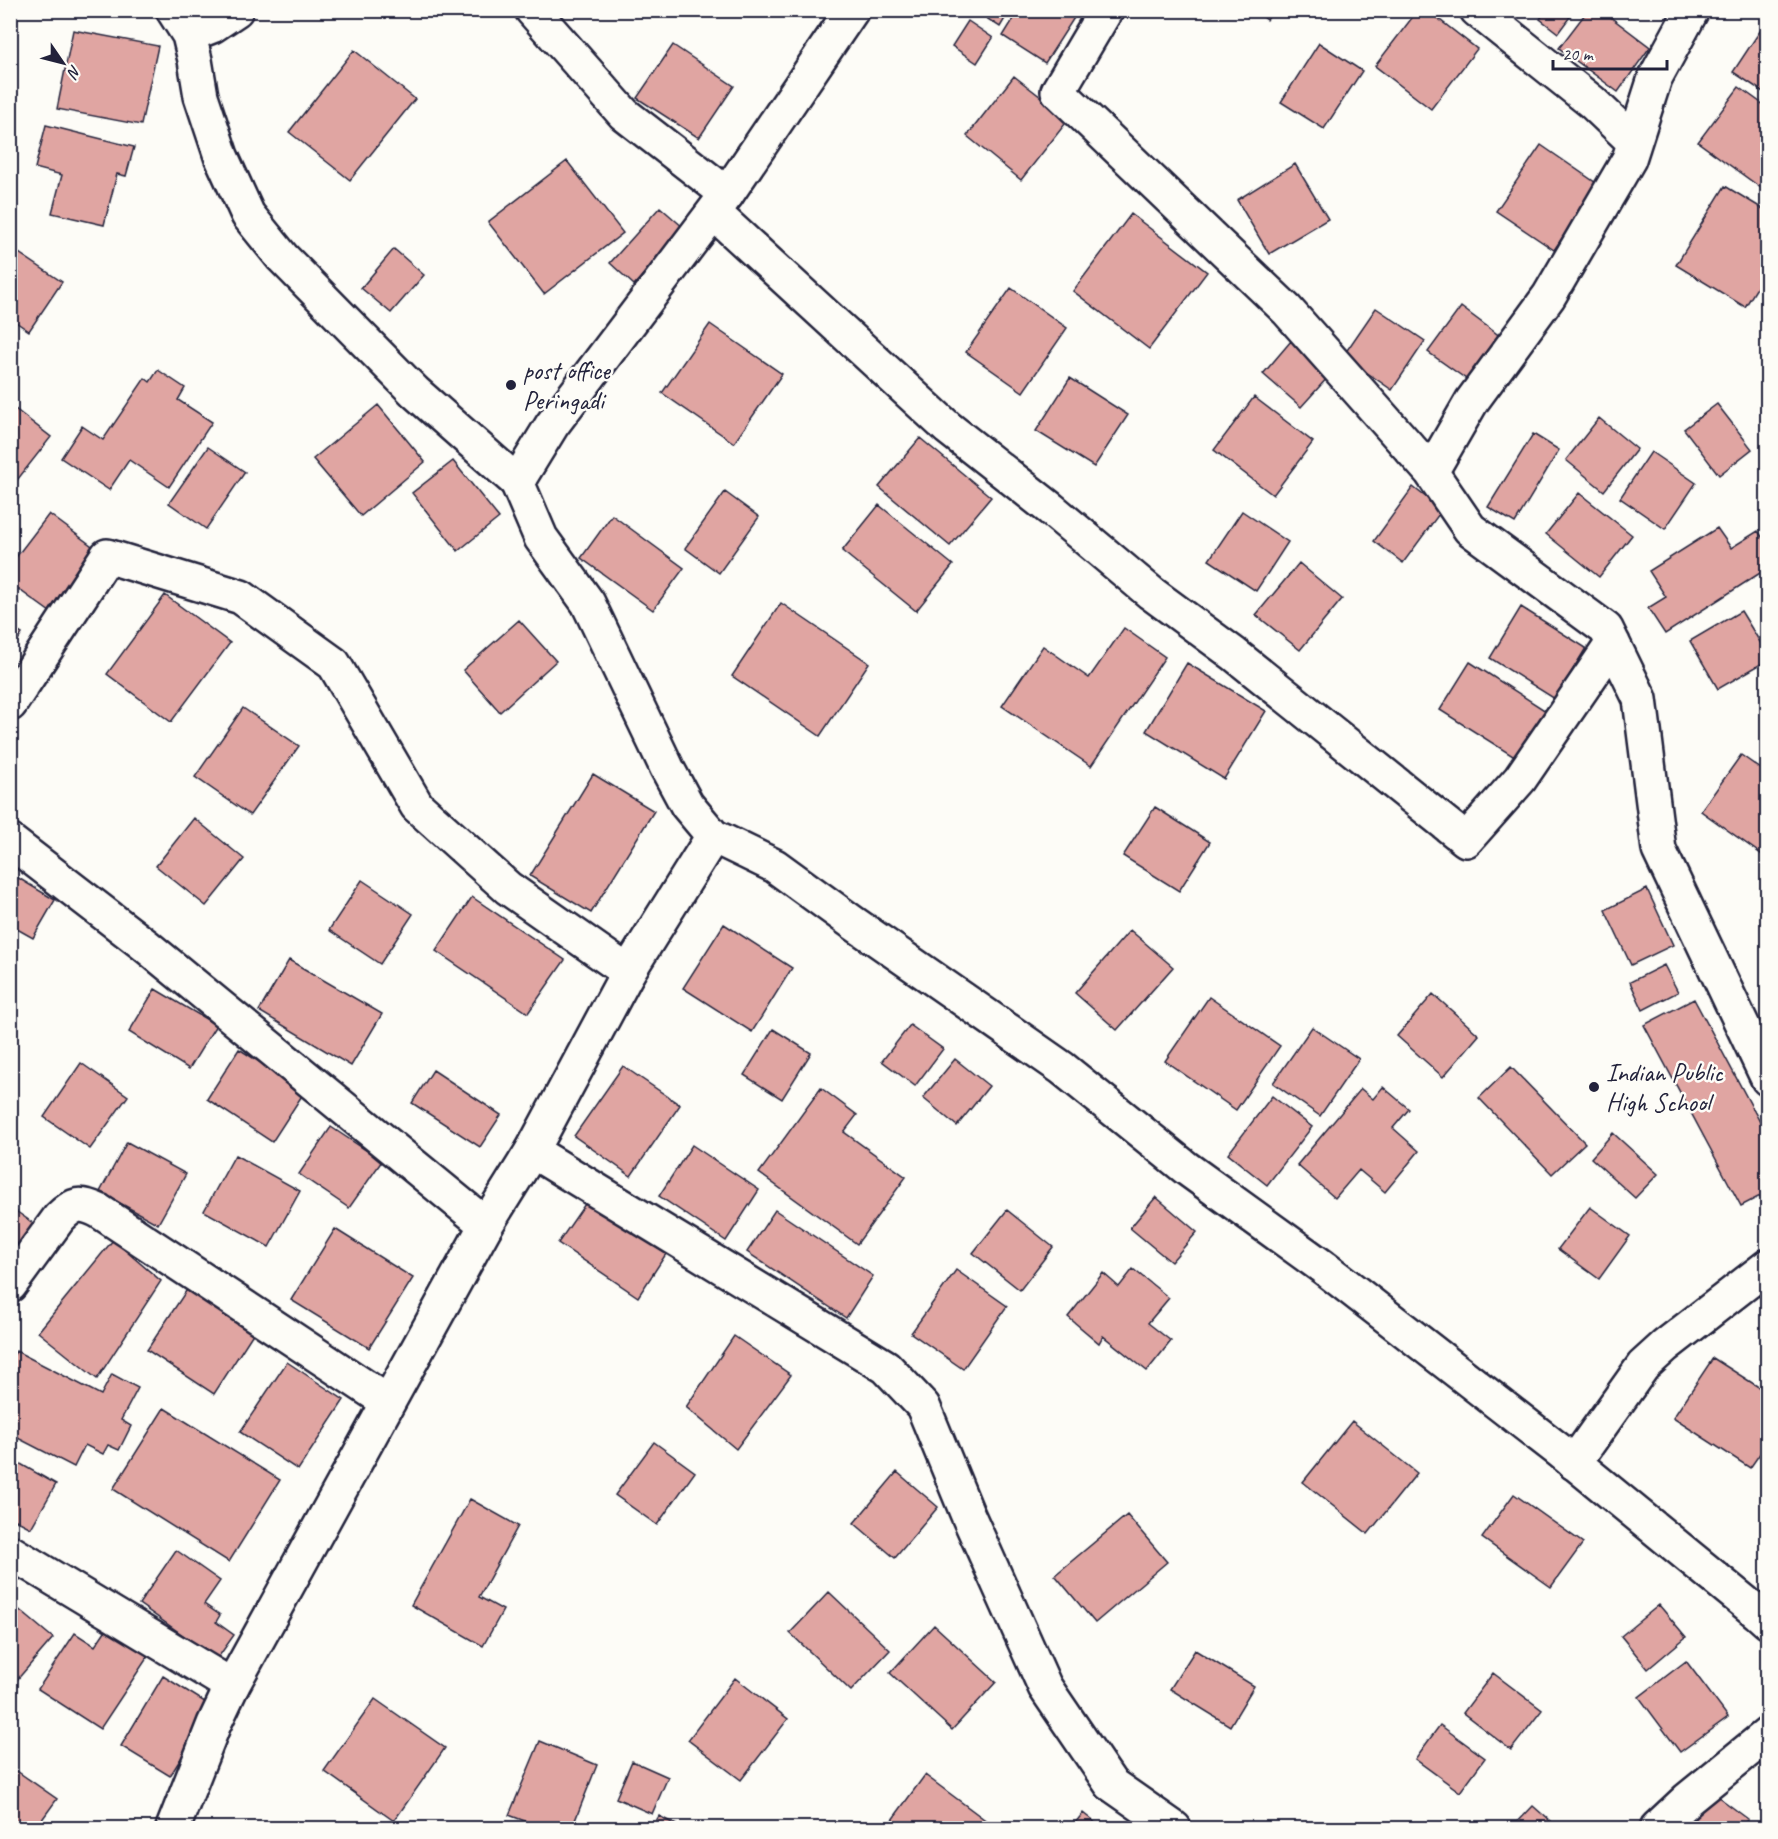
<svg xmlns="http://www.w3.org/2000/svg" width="1778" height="1839" viewBox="0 0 1778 1839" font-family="Caveat,sans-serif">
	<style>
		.building { fill: #e0a5a2; stroke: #22223b; stroke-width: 1.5 }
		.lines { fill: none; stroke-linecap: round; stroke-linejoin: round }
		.minor-casing { stroke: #22223b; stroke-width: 38 }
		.secondary-casing { stroke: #22223b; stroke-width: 38 }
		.minor { stroke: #fdfcf7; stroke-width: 33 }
		.secondary { stroke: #fdfcf7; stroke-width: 33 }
		.poi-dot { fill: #22223b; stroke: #fdfcf7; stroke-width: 2 }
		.labels { text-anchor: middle; stroke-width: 5; stroke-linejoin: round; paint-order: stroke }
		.poi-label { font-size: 26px; fill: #22223b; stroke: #fdfcf7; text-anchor: start }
	</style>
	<rect width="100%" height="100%" fill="#fdfcf7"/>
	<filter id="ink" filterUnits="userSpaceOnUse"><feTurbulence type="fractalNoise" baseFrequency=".0167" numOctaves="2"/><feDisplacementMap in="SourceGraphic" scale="12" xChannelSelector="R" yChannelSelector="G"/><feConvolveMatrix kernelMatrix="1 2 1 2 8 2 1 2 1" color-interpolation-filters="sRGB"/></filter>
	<g filter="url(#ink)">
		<path class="building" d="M 974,10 L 1010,10 L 1000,27 Z
			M 1019,10 L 1079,10 L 1045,63 L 1003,36 Z
			M 1254,10 L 1274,10 L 1267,20 Z
			M 1418,10 L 1427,10 L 1477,49 L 1431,109 L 1375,66 Z
			M 1546,10 L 1575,10 L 1558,33 L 1540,19 Z
			M 1588,10 L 1601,10 L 1650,47 L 1618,92 L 1559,48 Z
			M 1768,19 L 1768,95 L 1733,72 Z
			M 968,21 L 993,38 L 977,63 L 952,46 Z
			M 73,30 L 158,46 L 141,125 L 57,109 Z
			M 1319,43 L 1362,71 L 1324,129 L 1281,102 Z
			M 673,45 L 734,86 L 699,138 L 637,98 Z
			M 354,50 L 415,99 L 350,180 L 289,132 Z
			M 1014,76 L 1069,119 L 1021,180 L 967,136 Z
			M 1739,87 L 1768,108 L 1768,193 L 1698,142 Z
			M 46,125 L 134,147 L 126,176 L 117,174 L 104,225 L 52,213 L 62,175 L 35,168 Z
			M 1541,145 L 1599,185 L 1554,250 L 1496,211 Z
			M 567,161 L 623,233 L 544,294 L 488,222 Z
			M 1295,164 L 1328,219 L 1269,254 L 1237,200 Z
			M 1725,186 L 1768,212 L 1768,270 L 1745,307 L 1676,265 Z
			M 660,207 L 684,228 L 634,285 L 610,263 Z
			M 1131,214 L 1207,272 L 1149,349 L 1073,291 Z
			M 10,247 L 62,282 L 29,331 L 10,318 Z
			M 394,249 L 424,275 L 391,313 L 361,288 Z
			M 1011,288 L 1067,328 L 1023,392 L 966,352 Z
			M 1461,307 L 1501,337 L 1469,381 L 1428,352 Z
			M 1376,308 L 1425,341 L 1392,390 L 1343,356 Z
			M 710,324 L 782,374 L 734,443 L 662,393 Z
			M 1291,341 L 1329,376 L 1301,407 L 1263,374 Z
			M 158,370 L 185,388 L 178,400 L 212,422 L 169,487 L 129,460 L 109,490 L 61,458 L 82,426 L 103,440 L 145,378 L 150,382 Z
			M 1070,378 L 1128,415 L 1094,467 L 1036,431 Z
			M 1254,397 L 1313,442 L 1273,495 L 1214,450 Z
			M 1717,404 L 1752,449 L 1719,475 L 1684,429 Z
			M 10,405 L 51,437 L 14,484 L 10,481 Z
			M 378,405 L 425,462 L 361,516 L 313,459 Z
			M 1599,418 L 1637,449 L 1604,491 L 1566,460 Z
			M 1533,434 L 1559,450 L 1515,523 L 1488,507 Z
			M 920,438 L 991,497 L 950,546 L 879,487 Z
			M 208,447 L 245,472 L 206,529 L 169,503 Z
			M 1651,452 L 1696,483 L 1665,529 L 1620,498 Z
			M 453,461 L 499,518 L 458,551 L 412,493 Z
			M 1413,487 L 1442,510 L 1403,563 L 1374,541 Z
			M 725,492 L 759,517 L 719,573 L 685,548 Z
			M 1579,493 L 1632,535 L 1599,577 L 1546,534 Z
			M 879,505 L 953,565 L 916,611 L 842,551 Z
			M 1242,511 L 1288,542 L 1256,591 L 1209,560 Z
			M 49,514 L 96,549 L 50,612 L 10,583 L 10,565 Z
			M 612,515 L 684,568 L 653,610 L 581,558 Z
			M 1717,528 L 1731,548 L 1758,531 L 1768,545 L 1768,568 L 1665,634 L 1648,608 L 1666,597 L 1649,571 Z
			M 1299,563 L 1342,599 L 1300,650 L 1256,615 Z
			M 165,595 L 230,643 L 171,722 L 107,674 Z
			M 781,603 L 869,663 L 820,736 L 732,676 Z
			M 1521,607 L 1586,648 L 1555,699 L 1490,658 Z
			M 1741,611 L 1768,655 L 1768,660 L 1718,689 L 1690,641 Z
			M 519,620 L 556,661 L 500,712 L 463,670 Z
			M 10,627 L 22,634 L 10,652 Z
			M 1124,628 L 1165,657 L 1091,766 L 1002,706 L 1043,646 L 1089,678 Z
			M 1470,662 L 1546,711 L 1516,758 L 1440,710 Z
			M 1187,663 L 1266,711 L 1224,779 L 1146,731 Z
			M 243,708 L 299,746 L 250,815 L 195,777 Z
			M 1741,755 L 1768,774 L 1768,859 L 1701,811 Z
			M 593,774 L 654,811 L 591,913 L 530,876 Z
			M 1155,807 L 1210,842 L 1179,891 L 1123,856 Z
			M 194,818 L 244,859 L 206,906 L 156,866 Z
			M 10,873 L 55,900 L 33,938 L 10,925 Z
			M 362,880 L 413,914 L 380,964 L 329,930 Z
			M 1647,889 L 1673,945 L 1631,965 L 1605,910 Z
			M 472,897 L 565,960 L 528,1013 L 436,951 Z
			M 724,924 L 792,968 L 752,1032 L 683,988 Z
			M 1130,930 L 1173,967 L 1117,1030 L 1075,993 Z
			M 289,960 L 382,1014 L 351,1066 L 259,1011 Z
			M 1664,965 L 1678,992 L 1643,1010 L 1630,982 Z
			M 155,989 L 216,1025 L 189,1069 L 129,1032 Z
			M 1433,994 L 1479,1035 L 1443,1077 L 1397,1036 Z
			M 1209,997 L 1280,1046 L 1236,1110 L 1165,1061 Z
			M 1694,999 L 1768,1137 L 1768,1192 L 1741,1206 L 1644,1025 Z
			M 910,1025 L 943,1049 L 915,1086 L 882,1061 Z
			M 1312,1027 L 1359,1059 L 1320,1116 L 1273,1083 Z
			M 773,1029 L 811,1053 L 782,1099 L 744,1075 Z
			M 239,1049 L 305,1091 L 272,1142 L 207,1099 Z
			M 955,1059 L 989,1086 L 957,1126 L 923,1098 Z
			M 81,1063 L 128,1096 L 90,1149 L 44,1117 Z
			M 623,1066 L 680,1105 L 631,1176 L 574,1136 Z
			M 1511,1067 L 1585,1143 L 1552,1174 L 1479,1098 Z
			M 433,1070 L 501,1115 L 480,1147 L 412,1103 Z
			M 1383,1087 L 1409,1109 L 1393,1128 L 1419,1151 L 1385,1192 L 1359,1170 L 1335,1198 L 1297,1165 L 1361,1089 L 1373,1099 Z
			M 821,1088 L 857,1115 L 844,1132 L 906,1177 L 857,1244 L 759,1173 Z
			M 1272,1096 L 1312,1127 L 1267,1185 L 1228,1154 Z
			M 331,1127 L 382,1161 L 349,1208 L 299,1174 Z
			M 1613,1133 L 1658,1174 L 1635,1198 L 1591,1158 Z
			M 127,1142 L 186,1174 L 158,1224 L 100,1192 Z
			M 692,1145 L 759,1190 L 726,1241 L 659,1196 Z
			M 235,1155 L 300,1191 L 269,1247 L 204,1211 Z
			M 1156,1197 L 1197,1232 L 1171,1262 L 1130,1228 Z
			M 587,1201 L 666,1254 L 638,1297 L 558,1243 Z
			M 10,1207 L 40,1228 L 10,1267 Z
			M 1590,1207 L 1630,1236 L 1599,1279 L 1558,1249 Z
			M 775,1210 L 873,1276 L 846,1318 L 747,1252 Z
			M 1007,1210 L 1053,1247 L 1020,1290 L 973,1253 Z
			M 335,1229 L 413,1278 L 369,1348 L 291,1300 Z
			M 113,1240 L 161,1281 L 97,1379 L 38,1332 Z
			M 1133,1269 L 1169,1298 L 1148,1323 L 1171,1341 L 1147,1371 L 1103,1336 L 1099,1343 L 1068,1317 L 1103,1273 L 1119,1287 Z
			M 956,1270 L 1007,1306 L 963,1369 L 911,1333 Z
			M 188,1288 L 254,1332 L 214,1394 L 147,1350 Z
			M 1768,1290 L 1768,1308 L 1759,1296 Z
			M 734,1336 L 791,1375 L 736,1449 L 686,1407 Z
			M 16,1351 L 101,1395 L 112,1374 L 138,1388 L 121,1420 L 131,1426 L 119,1450 L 108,1445 L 103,1454 L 85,1445 L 74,1467 L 10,1434 L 10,1361 Z
			M 1713,1358 L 1768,1393 L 1768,1442 L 1750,1468 L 1673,1418 Z
			M 287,1362 L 344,1400 L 298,1470 L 240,1432 Z
			M 164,1408 L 280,1480 L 229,1562 L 113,1489 Z
			M 1352,1421 L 1417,1473 L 1368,1534 L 1303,1482 Z
			M 654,1442 L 695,1472 L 657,1525 L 615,1495 Z
			M 10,1458 L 56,1484 L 31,1528 L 10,1517 Z
			M 897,1472 L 938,1507 L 895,1558 L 854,1523 Z
			M 1514,1494 L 1583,1543 L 1551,1587 L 1482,1538 Z
			M 470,1499 L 518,1526 L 479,1597 L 503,1610 L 483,1646 L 411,1605 Z
			M 1127,1515 L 1167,1562 L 1095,1623 L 1055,1575 Z
			M 176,1550 L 220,1581 L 204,1604 L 220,1615 L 216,1622 L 234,1635 L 217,1659 L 139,1604 Z
			M 829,1592 L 890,1650 L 851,1691 L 790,1633 Z
			M 10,1602 L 53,1638 L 10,1688 Z
			M 1659,1605 L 1686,1637 L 1648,1669 L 1621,1636 Z
			M 934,1625 L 996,1682 L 952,1730 L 890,1673 Z
			M 107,1628 L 149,1655 L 100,1729 L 38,1689 L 75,1633 L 95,1646 Z
			M 1195,1650 L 1254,1686 L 1230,1726 L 1170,1689 Z
			M 1686,1661 L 1728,1717 L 1680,1752 L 1639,1697 Z
			M 1493,1673 L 1542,1710 L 1511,1750 L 1463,1713 Z
			M 163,1676 L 213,1707 L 170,1776 L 121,1746 Z
			M 735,1678 L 788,1719 L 741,1780 L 688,1740 Z
			M 375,1699 L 445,1748 L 394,1821 L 324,1771 Z
			M 1440,1725 L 1485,1758 L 1460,1792 L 1415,1759 Z
			M 540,1741 L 597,1765 L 572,1828 L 543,1828 L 509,1815 Z
			M 632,1761 L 668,1777 L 652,1814 L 616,1798 Z
			M 14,1769 L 57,1799 L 36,1828 L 10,1828 L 10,1774 Z
			M 925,1775 L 996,1828 L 886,1828 Z
			M 1713,1793 L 1748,1819 L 1740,1828 L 1687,1828 Z
			M 1533,1806 L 1558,1828 L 1512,1828 Z
			M 1083,1813 L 1102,1828 L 1071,1828 Z
			M 659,1816 L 682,1828 L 652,1828 Z
			M 1762,1819 L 1768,1823 L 1768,1828 L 1756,1828 Z"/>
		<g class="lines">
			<g class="minor-casing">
				<path id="minor" d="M 173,10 L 189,35 L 195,60 L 201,96 L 221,156 L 248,215 L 282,257 L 415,392 L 517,482
					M 532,10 L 624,114 L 727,194
					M 1106,10 L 1058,91 L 1287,310 L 1431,472 L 1470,529 L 1606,629 L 1640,699 L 1659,850 L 1768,1079
					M 1477,10 L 1592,102 L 1634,142
					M 189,35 L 212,26 L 236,10
					M 714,213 L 948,428 L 1051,509 L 1151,593 L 1234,654 L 1466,840 L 1520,779 L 1613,643
					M 1431,472 L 1472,401 L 1549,296 L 1629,159 L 1655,78 L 1692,10
					M 10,704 L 107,556 L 241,597 L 334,664 L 417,806 L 508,888 L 628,972
					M 10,841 L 145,945 L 486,1225
					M 532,1151 L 886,1367 L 923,1406 L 967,1513 L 1045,1687 L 1111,1784 L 1174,1828
					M 10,1285 L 59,1218 C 74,1203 80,1202 99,1211 L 388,1402
					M 1574,1463 L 1643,1366 L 1665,1346 L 1768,1266
					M 10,1552 L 232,1686
					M 1657,1828 L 1688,1799 L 1768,1734"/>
			</g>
			<g class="secondary-casing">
				<path id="secondary" d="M 852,10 L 727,194 L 552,425 L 517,482 L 541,538 L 588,603 L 667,768 L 687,805 L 713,836 L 775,866 L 852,922 L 1062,1068 L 1186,1168 L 1323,1267 L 1560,1451 L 1758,1613 L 1768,1622
					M 173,1828 L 214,1724 L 232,1686 L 486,1225 L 532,1151 L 628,972 L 713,836"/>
			</g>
			<use href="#minor" class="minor"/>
			<use href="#secondary" class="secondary"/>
		</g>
	</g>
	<g class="poi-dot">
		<circle cx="511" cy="385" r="6"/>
		<circle cx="1594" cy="1087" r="6"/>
	</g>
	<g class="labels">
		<g class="poi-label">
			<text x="523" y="379">post office<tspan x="523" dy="30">Peringadi</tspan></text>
			<text x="1606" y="1081">Indian Public<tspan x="1606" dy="30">High School</tspan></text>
		</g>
	</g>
	<rect width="1778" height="1839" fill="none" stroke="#fdfcf7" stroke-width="36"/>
	<rect x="18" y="18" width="1742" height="1803" fill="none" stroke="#22223b" stroke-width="2" filter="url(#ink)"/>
	<g transform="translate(63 63) rotate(125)" stroke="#fdfcf7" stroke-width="4.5" paint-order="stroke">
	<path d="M0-4.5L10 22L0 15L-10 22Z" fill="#22223b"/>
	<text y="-9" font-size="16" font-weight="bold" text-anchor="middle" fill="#22223b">N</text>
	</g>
	<path d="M1553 60v9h114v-9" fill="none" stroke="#22223b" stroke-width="3"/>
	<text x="1562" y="60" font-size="18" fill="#22223b" stroke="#fdfcf7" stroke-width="4.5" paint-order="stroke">20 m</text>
</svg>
